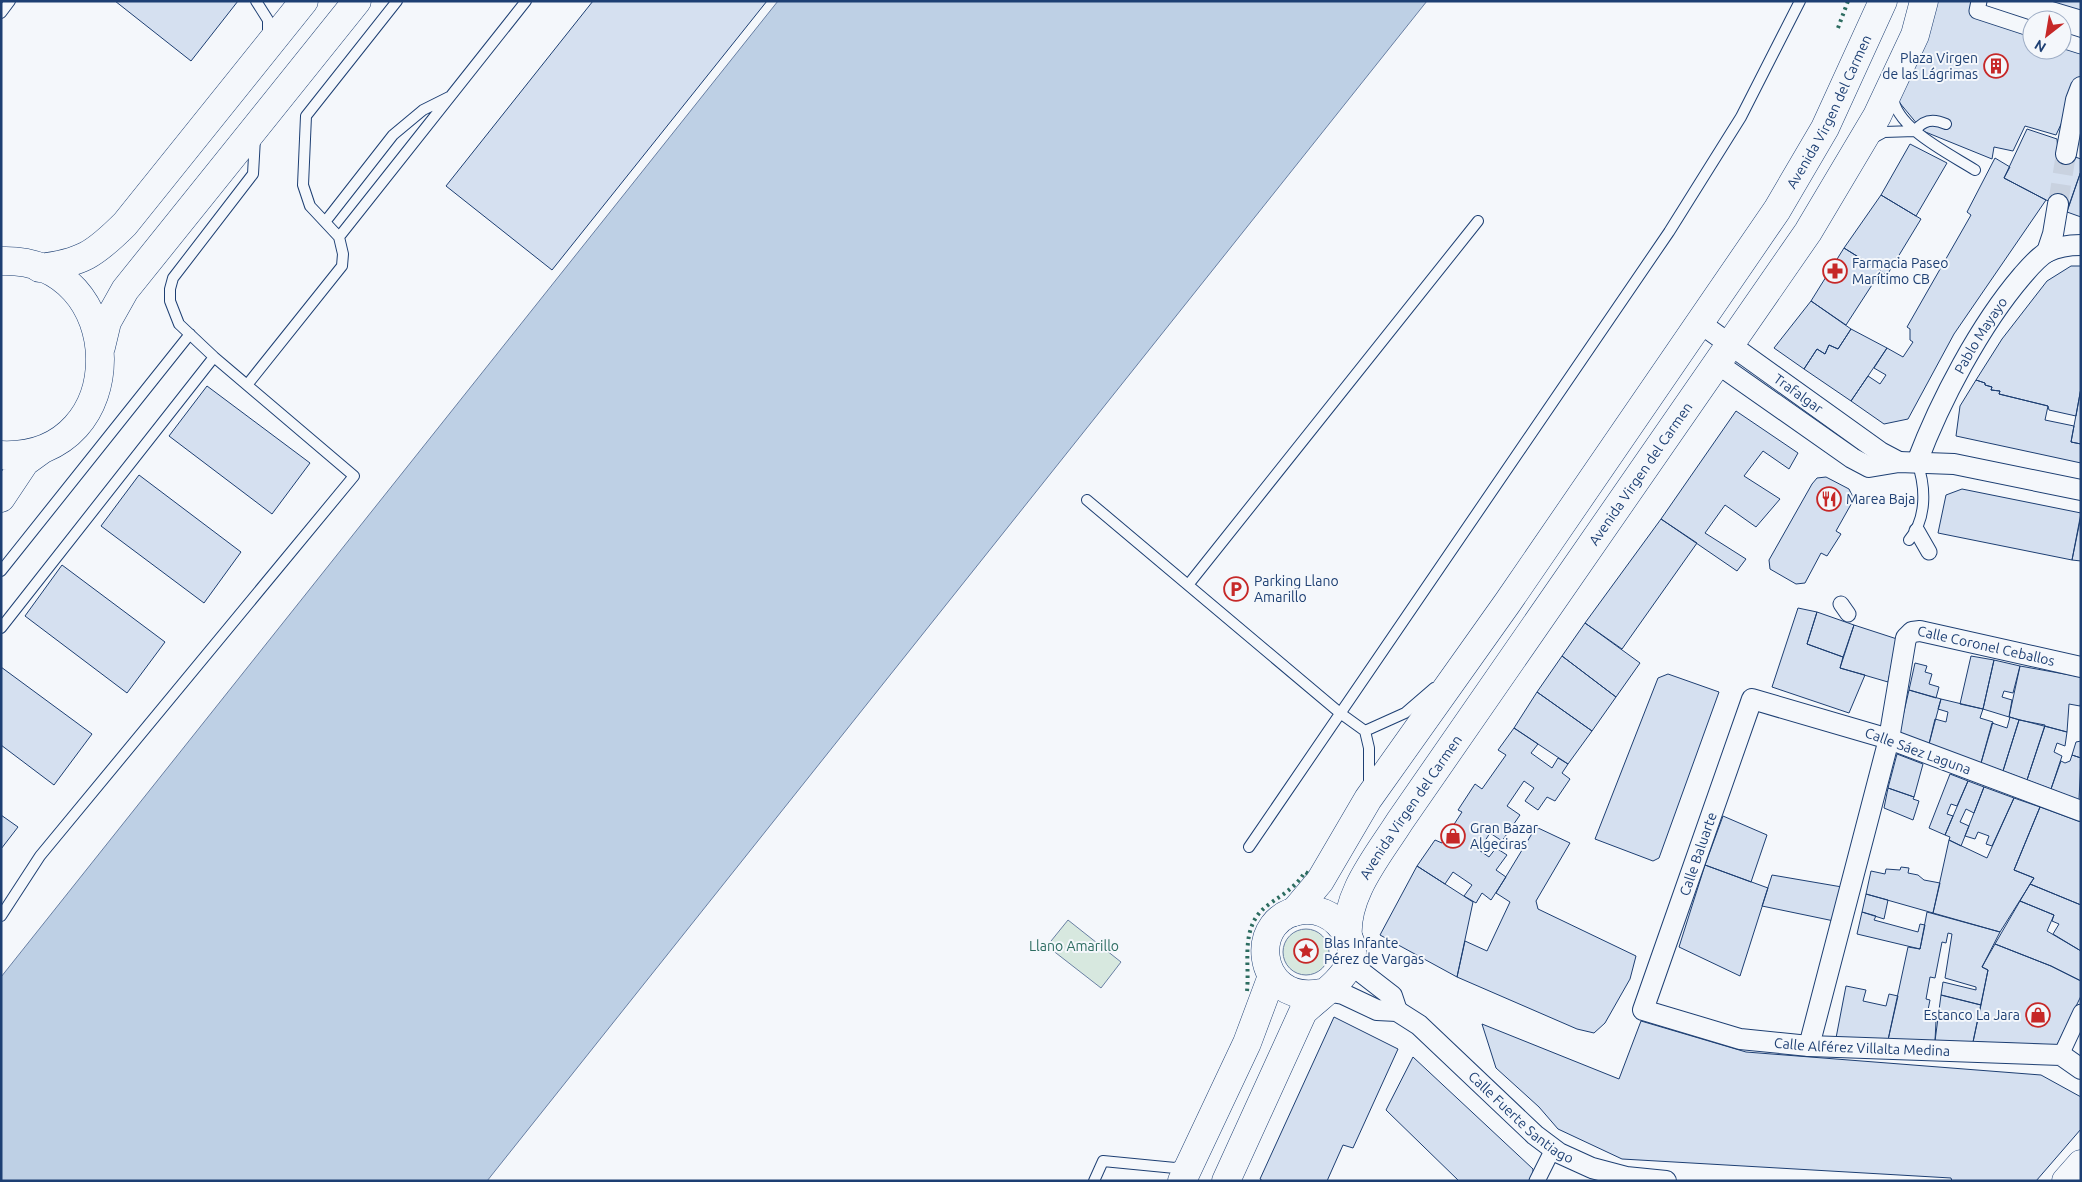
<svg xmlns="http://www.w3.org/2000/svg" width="2082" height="1182" viewBox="0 0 2082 1182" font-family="Ubuntu,sans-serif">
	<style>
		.green { fill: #d7e8df; stroke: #687fa3 }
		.water { fill: #bed0e5; stroke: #687fa3 }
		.building { fill: #d5e0f0; stroke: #1d3f73 }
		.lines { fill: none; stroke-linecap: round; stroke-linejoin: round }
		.minor-tunnel { stroke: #c9d2e0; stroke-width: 20; stroke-dasharray: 20 10; stroke-linecap: butt }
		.service-casing { stroke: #1d3f73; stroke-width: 12 }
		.pedestrian-casing { stroke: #1d3f73; stroke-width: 17 }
		.minor-casing { stroke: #1d3f73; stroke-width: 22 }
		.secondary-casing { stroke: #1d3f73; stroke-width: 29 }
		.primary-casing { stroke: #1d3f73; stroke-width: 29 }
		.trunk-casing { stroke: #1d3f73; stroke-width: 29 }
		.service { stroke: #f4f7fb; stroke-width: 10 }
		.pedestrian { stroke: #f4f7fb; stroke-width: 15 }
		.minor { stroke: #f4f7fb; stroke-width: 20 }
		.secondary { stroke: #f4f7fb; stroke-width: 28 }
		.primary { stroke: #f4f7fb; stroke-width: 28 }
		.trunk { stroke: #f4f7fb; stroke-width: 28 }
		.hedge { stroke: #2c6c60; stroke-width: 4; stroke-dasharray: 2.5 4; stroke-linecap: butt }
		.labels { text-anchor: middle; stroke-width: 4; stroke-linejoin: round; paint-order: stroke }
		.poi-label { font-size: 14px; fill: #1d3f73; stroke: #f4f7fb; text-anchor: start }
		.street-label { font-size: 14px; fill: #1d3f73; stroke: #f4f7fb }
		.park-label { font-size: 14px; fill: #2c6c60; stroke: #f4f7fb }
	</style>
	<rect width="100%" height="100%" fill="#f4f7fb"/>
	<path class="green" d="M 1068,920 L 1121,962 L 1101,988 L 1047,946 Z
		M1283 952a23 23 0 1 1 46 0a23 23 0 1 1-46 0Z"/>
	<path class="water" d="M 778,1 L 1427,1 L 487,1181 L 1,1181 L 1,977 Z"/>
	<path class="building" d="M 115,1 L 238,1 L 191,61 Z
		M 593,1 L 767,1 L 552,270 L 446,186 Z
		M 1934,1 L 1975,1 L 2032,34 L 2032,50 L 2062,50 L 2062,44 L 2081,50 L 2081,81 L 2056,135 L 2025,126 L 2013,151 L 1994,147 L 1992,159 L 1923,131 L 1899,102 Z
		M 2051,1 L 2081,1 L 2081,10 Z
		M 2027,129 L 2057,139 L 2058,151 L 2081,159 L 2081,171 L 2068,208 L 2046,200 L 2004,178 Z
		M 1910,144 L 1947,163 L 1916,216 L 1881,195 Z
		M 1995,158 L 2010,167 L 2004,178 L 2046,200 L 1954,334 L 1908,419 L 1884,424 L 1851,401 L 1868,376 L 1880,384 L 1886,375 L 1874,368 L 1887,348 L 1903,357 L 1913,342 L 1910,340 L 1910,329 L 1907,327 L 1971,215 L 1967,212 Z
		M 2081,171 L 2081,217 L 2067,212 Z
		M 1881,195 L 1921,219 L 1887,275 L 1844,248 Z
		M 1844,248 L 1881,271 L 1846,325 L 1811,301 Z
		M 2071,266 L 2081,266 L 2081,388 L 2076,416 L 2049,410 L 2048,406 L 1999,394 L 2000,391 L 1991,390 L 1992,387 L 1985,385 L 1985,383 L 1976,380 L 2002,339 L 2047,281 Z
		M 1811,301 L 1851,329 L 1838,349 L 1829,345 L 1825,354 L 1817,349 L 1804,369 L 1774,348 Z
		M 1851,329 L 1887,348 L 1851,401 L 1804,369 L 1817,349 L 1825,354 L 1829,345 L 1838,349 Z
		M 1976,380 L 1985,383 L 1985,385 L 1992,387 L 1991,390 L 2000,391 L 1999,394 L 2048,406 L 2045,420 L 2074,426 L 2071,442 L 2081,444 L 2081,463 L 1956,436 L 1960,406 Z
		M 207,386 L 310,463 L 272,514 L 169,436 Z
		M 2081,388 L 2081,444 L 2071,442 Z
		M 1736,411 L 1798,453 L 1789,469 L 1763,451 L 1744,476 L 1780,499 L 1756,527 L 1725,505 L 1705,533 L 1746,559 L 1737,571 L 1661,519 Z
		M 139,475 L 241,552 L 204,603 L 101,526 Z
		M 1826,477 L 1849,489 L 1854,499 L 1836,531 L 1841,534 L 1827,556 L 1821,553 L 1805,583 L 1796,584 L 1770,569 L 1769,560 L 1812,484 L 1817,478 Z
		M 1962,489 L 2081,513 L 2072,560 L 1938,533 L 1946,495 Z
		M 2081,516 L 2081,561 L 2072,560 Z
		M 1661,519 L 1697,543 L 1622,649 L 1585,623 Z
		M 62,565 L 165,642 L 127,693 L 25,616 Z
		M 1798,608 L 1817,612 L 1807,644 L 1843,657 L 1840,668 L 1865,675 L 1849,713 L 1772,687 Z
		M 1817,612 L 1854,625 L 1843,657 L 1807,644 Z
		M 1585,623 L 1640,663 L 1616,697 L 1562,656 Z
		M 1854,625 L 1897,639 L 1888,682 L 1840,668 Z
		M 1562,656 L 1616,697 L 1592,731 L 1537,692 Z
		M 1971,656 L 1994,660 L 1983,709 L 1960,704 Z
		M 1994,660 L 2020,666 L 2013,693 L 2004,691 L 2002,697 L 2012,700 L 2009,717 L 1983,709 Z
		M 1915,663 L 1927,666 L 1925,672 L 1932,674 L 1929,684 L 1939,687 L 1936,698 L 1909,690 Z
		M 2020,666 L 2081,677 L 2081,702 L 2080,706 L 2069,704 L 2067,732 L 2009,717 Z
		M 1,667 L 92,734 L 54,785 L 1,745 Z
		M 1668,674 L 1719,692 L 1659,858 L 1653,861 L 1595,839 L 1658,678 Z
		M 1909,690 L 1941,699 L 1929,744 L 1899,733 Z
		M 1537,692 L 1592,731 L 1568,764 L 1514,728 Z
		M 1941,699 L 1983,709 L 1980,718 L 1993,722 L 1981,763 L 1929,744 L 1935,719 L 1946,722 L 1948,712 L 1938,709 Z
		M 2010,717 L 2019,720 L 2003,771 L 1981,763 L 1992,723 L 2007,728 Z
		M 2019,720 L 2045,725 L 2027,780 L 2003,771 Z
		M 2045,726 L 2067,732 L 2065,746 L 2057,743 L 2054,752 L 2062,756 L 2051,789 L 2027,780 Z
		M 1514,728 L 1538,744 L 1531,753 L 1552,768 L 1558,758 L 1568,764 L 1562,773 L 1570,779 L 1555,801 L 1547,797 L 1538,810 L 1525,801 L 1534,788 L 1524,781 L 1507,806 L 1520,815 L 1502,841 L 1490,833 L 1479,850 L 1489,857 L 1496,848 L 1507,855 L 1496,870 L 1506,877 L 1491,900 L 1482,893 L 1476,903 L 1464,896 L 1472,885 L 1453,872 L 1445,884 L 1417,866 L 1435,840 L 1442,843 L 1462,812 L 1458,810 L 1475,784 L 1482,789 L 1506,755 L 1498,750 Z
		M 2081,741 L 2081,758 L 2072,755 L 2076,742 Z
		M 1897,754 L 1923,764 L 1914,797 L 1888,788 Z
		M 2072,755 L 2081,758 L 2079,800 L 2051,789 L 2061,761 L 2065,763 L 2070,761 Z
		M 1950,774 L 1968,781 L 1957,806 L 1951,804 L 1947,814 L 1953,816 L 1945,835 L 1929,828 Z
		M 1968,781 L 1984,787 L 1974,813 L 1966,809 L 1960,822 L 1969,826 L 1961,846 L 1949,840 L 1950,837 L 1945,835 Z
		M 1984,787 L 2014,798 L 1992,846 L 1986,844 L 1989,836 L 1978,832 L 1975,839 L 1965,836 Z
		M 1888,788 L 1914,797 L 1913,799 L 1919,801 L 1913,820 L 1884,808 Z
		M 2014,798 L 2040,807 L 2014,870 L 2034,878 L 2000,932 L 1933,913 L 1949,840 L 1987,858 Z
		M 2040,807 L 2081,822 L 2081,905 L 2030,884 L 2034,878 L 2014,870 Z
		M 1,815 L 18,827 L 1,849 Z
		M 1723,816 L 1767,835 L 1751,882 L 1705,865 Z
		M 1536,827 L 1570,843 L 1536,901 L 1538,909 L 1636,956 L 1630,979 L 1605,1023 L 1594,1033 L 1577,1029 L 1457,977 L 1465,941 L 1487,951 L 1510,902 L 1496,893 Z
		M 1705,865 L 1768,888 L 1740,976 L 1679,947 Z
		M 1417,866 L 1473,902 L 1457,977 L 1380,935 Z
		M 1901,867 L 1909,868 L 1908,873 L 1918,875 L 1924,880 L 1940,883 L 1933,913 L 1866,894 L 1871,871 L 1885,874 L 1886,869 L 1900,870 Z
		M 1772,875 L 1842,887 L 1834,921 L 1762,906 Z
		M 2030,884 L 2081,905 L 2081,951 L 2053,934 L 2059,924 L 2052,921 L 2054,915 L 2020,901 Z
		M 1866,894 L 1888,900 L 1884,919 L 1862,912 Z
		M 2020,901 L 2054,915 L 2047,931 L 2081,951 L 2081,981 L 2051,966 L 1995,944 Z
		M 1862,912 L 1876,916 L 1874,920 L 1918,932 L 1920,924 L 1925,925 L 1920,949 L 1857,934 Z
		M 1927,912 L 2000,932 L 1982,967 L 1988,970 L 1981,1005 L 1941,995 L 1943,982 L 1976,990 L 1976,987 L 1945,978 L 1952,934 L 1948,933 L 1946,943 L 1942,942 L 1935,978 L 1930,977 L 1926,999 L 1930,1000 L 1926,1020 L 1936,1021 L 1935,1041 L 1888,1040 L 1908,947 L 1920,949 Z
		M 1995,944 L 2051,966 L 2081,981 L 2081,996 L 2057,1045 L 1973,1042 L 1988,970 L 1982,967 Z
		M 1846,986 L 1866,990 L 1863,1001 L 1886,1006 L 1889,994 L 1898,996 L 1888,1040 L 1836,1038 Z
		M 1941,995 L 1981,1005 L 1973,1042 L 1935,1041 Z
		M 1334,1017 L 1398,1049 L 1353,1148 L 1343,1145 L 1327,1181 L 1263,1181 L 1260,1179 Z
		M 1641,1021 L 1746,1052 L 2041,1075 L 2081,1097 L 2081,1129 L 2036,1181 L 1952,1181 L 1951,1178 L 1622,1159 L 1558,1129 L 1539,1107 L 1496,1068 L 1482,1024 L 1619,1079 Z
		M 1413,1057 L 1533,1169 L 1533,1181 L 1459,1181 L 1386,1110 Z"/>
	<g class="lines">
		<path class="minor-tunnel" d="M 2058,204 L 2066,154"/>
		<g class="service-casing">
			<path id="service" d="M 256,1 L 268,20 L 268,36
				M 1,13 L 10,1
				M 1893,96 C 1895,128 1950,154 1975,170
				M 1915,131 C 1923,120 1933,118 1946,124
				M 1873,138 L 1884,132 L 1915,131
				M 325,222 L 393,135 L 423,110 L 449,97
				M 339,237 L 526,1
				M 247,385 L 342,266 L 343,254 L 339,237 L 310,206 L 303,185 L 306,116 L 397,1
				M 1087,500 L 1340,713 L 1365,731
				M 1909,540 C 1927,519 1926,487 1917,462
				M 1,571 L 190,334
				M 1188,585 L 1478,221
				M 1,628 L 214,357
				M 1369,786 L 1369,748 L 1365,731 L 1405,713 L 1434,688
				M 1249,847 L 1669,232 L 1741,117 L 1800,1
				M 1,916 L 40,856 L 354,476 L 214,357 L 179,324 L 170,301 L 170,289 L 173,278 L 253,174 L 255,138
				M 1094,1181 L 1103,1161 L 1175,1168 L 1185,1164"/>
		</g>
		<g class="pedestrian-casing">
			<path id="pedestrian" d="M 1979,1 L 1977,11 L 2032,29
				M 2062,40 L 2081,46
				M 1917,531 L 1929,552
				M 1841,604 L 1848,614
				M 2061,1055 L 2081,1012
				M 1537,1181 L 1553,1149"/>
		</g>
		<g class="minor-casing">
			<g id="minor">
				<path d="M 2066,154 L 2076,100 L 2081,87"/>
				<path d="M 2047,252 L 2053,234 L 2058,204"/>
				<path id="s1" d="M 1700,323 L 1880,452 L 1899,462"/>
				<path d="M 1718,364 L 1852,458 L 1869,467 L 1899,462 L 1954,464 L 2081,490"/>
				<path id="s2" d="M 1917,462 C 1940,401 1980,325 2022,276 C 2029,268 2038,257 2047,252 C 2057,247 2070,245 2081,245"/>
				<path id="s3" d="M 2081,811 L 1889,739 L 1752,699 L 1643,1010 L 1740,1039 L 1809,1046 L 2061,1055 L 2081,1069"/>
				<path d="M 1350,950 L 1361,972 L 1392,996 L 1397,1011"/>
				<path id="s4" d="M 1326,991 L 1343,994 L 1377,1010 L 1397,1011 L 1419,1025 L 1535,1135 L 1559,1153 L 1592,1168 L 1626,1177 L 1666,1181"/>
				<path id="s5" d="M 1809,1046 L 1889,739 L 1906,638 L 1912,632 L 1920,631 L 2081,667"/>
			</g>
		</g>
		<g class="secondary-casing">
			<path id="secondary" d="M 2066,1181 L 2081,1164"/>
		</g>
		<g class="primary-casing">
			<path id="primary" d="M 1,261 C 131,256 135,461 1,455
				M 39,268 C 82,263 95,254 125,224 L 304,1
				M 101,347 L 107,322 L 125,290 L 357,1
				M 1,498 L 25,462 L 43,449"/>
		</g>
		<g class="trunk-casing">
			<g id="trunk">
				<path id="s6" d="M 1294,912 L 1320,881 L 1368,799 L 1508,602 L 1777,210 L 1825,128 L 1883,1"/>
				<path id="s7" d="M 1348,939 C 1344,895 1378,856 1400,821 L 1808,232 L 1877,116 L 1915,35 L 1924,1"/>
				<path d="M 1182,1181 L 1247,1043 L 1272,976"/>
				<path d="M 1226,1181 L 1303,1012 C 1327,988 1375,964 1339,924 C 1331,915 1318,909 1305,910 C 1246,913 1254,1006 1321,993"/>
			</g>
		</g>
		<use href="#service" class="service"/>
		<use href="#pedestrian" class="pedestrian"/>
		<use href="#minor" class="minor"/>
		<use href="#secondary" class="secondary"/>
		<use href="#primary" class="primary"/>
		<use href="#trunk" class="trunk"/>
		<path class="hedge" d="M 1838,28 L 1848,1
			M 1247,991 C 1250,962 1239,926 1268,905 C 1283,894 1295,888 1305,872 L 1309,874"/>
	</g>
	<defs>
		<g id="building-ring" transform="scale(1.25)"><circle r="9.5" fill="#f4f7fb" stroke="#c62828" stroke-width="1.5"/><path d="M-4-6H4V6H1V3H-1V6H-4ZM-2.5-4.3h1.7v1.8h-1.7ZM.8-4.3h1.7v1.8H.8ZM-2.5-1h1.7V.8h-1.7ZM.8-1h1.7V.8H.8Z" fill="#c62828"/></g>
		<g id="pharmacy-ring" transform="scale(1.25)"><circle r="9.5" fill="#f4f7fb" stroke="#c62828" stroke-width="1.5"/><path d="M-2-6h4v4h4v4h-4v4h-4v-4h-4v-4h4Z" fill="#c62828"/></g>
		<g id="restaurant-ring" transform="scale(1.25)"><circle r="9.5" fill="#f4f7fb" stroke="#c62828" stroke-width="1.5"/><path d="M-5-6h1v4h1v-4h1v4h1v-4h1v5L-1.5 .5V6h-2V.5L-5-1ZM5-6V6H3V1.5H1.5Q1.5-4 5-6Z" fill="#c62828"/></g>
		<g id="parking-ring" transform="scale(1.25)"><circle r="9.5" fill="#f4f7fb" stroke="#c62828" stroke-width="1.5"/><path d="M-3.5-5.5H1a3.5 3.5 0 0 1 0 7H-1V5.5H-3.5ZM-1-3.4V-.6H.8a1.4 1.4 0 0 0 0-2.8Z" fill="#c62828"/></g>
		<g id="shop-ring" transform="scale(1.25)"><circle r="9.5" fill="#f4f7fb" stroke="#c62828" stroke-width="1.5"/><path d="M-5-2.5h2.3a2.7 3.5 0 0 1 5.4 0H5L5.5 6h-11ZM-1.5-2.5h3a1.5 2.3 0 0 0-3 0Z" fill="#c62828"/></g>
		<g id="sight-ring" transform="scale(1.25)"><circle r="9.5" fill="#f4f7fb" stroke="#c62828" stroke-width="1.5"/><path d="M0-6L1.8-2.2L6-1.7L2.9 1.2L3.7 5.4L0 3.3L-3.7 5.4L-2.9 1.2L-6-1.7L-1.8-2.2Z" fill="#c62828"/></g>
	</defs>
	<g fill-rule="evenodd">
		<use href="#building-ring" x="1996" y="66"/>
		<use href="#pharmacy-ring" x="1835" y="271"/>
		<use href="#restaurant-ring" x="1829" y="499"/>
		<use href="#parking-ring" x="1236" y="589"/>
		<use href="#shop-ring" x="1453" y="836"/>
		<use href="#sight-ring" x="1306" y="951"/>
		<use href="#shop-ring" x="2038" y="1015"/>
	</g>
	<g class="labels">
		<g class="poi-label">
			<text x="1978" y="63" text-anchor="end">Plaza Virgen<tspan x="1978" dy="16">de las Lágrimas</tspan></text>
			<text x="1852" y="268">Farmacia Paseo<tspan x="1852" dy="16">Marítimo CB</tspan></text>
			<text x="1846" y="504">Marea Baja</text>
			<text x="1254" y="586">Parking Llano<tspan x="1254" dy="16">Amarillo</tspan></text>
			<text x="1470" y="833">Gran Bazar<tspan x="1470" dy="16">Algeciras</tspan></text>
			<text x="1324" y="948">Blas Infante<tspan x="1324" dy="16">Pérez de Vargas</tspan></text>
			<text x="2020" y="1020" text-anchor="end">Estanco La Jara</text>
		</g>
		<g class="street-label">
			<text dy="5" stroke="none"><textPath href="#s6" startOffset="964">Avenida Virgen del Carmen</textPath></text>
			<text dy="5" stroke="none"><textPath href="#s2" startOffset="142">Pablo Mayayo</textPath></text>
			<text dy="5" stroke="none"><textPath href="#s1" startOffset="121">Trafalgar</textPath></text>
			<text dy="5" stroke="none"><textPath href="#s7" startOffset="554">Avenida Virgen del Carmen</textPath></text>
			<text dy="5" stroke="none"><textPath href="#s5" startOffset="504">Calle Coronel Ceballos</textPath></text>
			<text transform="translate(1918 751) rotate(20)" y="5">Calle Sáez Laguna</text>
			<text dy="5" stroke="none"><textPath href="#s7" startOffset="149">Avenida Virgen del Carmen</textPath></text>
			<text transform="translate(1698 854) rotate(-71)" y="5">Calle Baluarte</text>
			<text dy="5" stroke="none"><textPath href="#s3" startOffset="901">Calle Alférez Villalta Medina</textPath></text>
			<text dy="5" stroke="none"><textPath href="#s4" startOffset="239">Calle Fuerte Santiago</textPath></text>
		</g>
		<g class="park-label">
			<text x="1074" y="951">Llano Amarillo</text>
		</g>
	</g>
	<rect width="2082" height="1182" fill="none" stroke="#1d3f73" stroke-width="5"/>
	<g transform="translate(2047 35) rotate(211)"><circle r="24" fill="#f4f7fb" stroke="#9eadc5"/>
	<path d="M0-4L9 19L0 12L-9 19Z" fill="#c62828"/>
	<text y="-8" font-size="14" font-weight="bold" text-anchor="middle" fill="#1d3f73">N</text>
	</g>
</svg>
